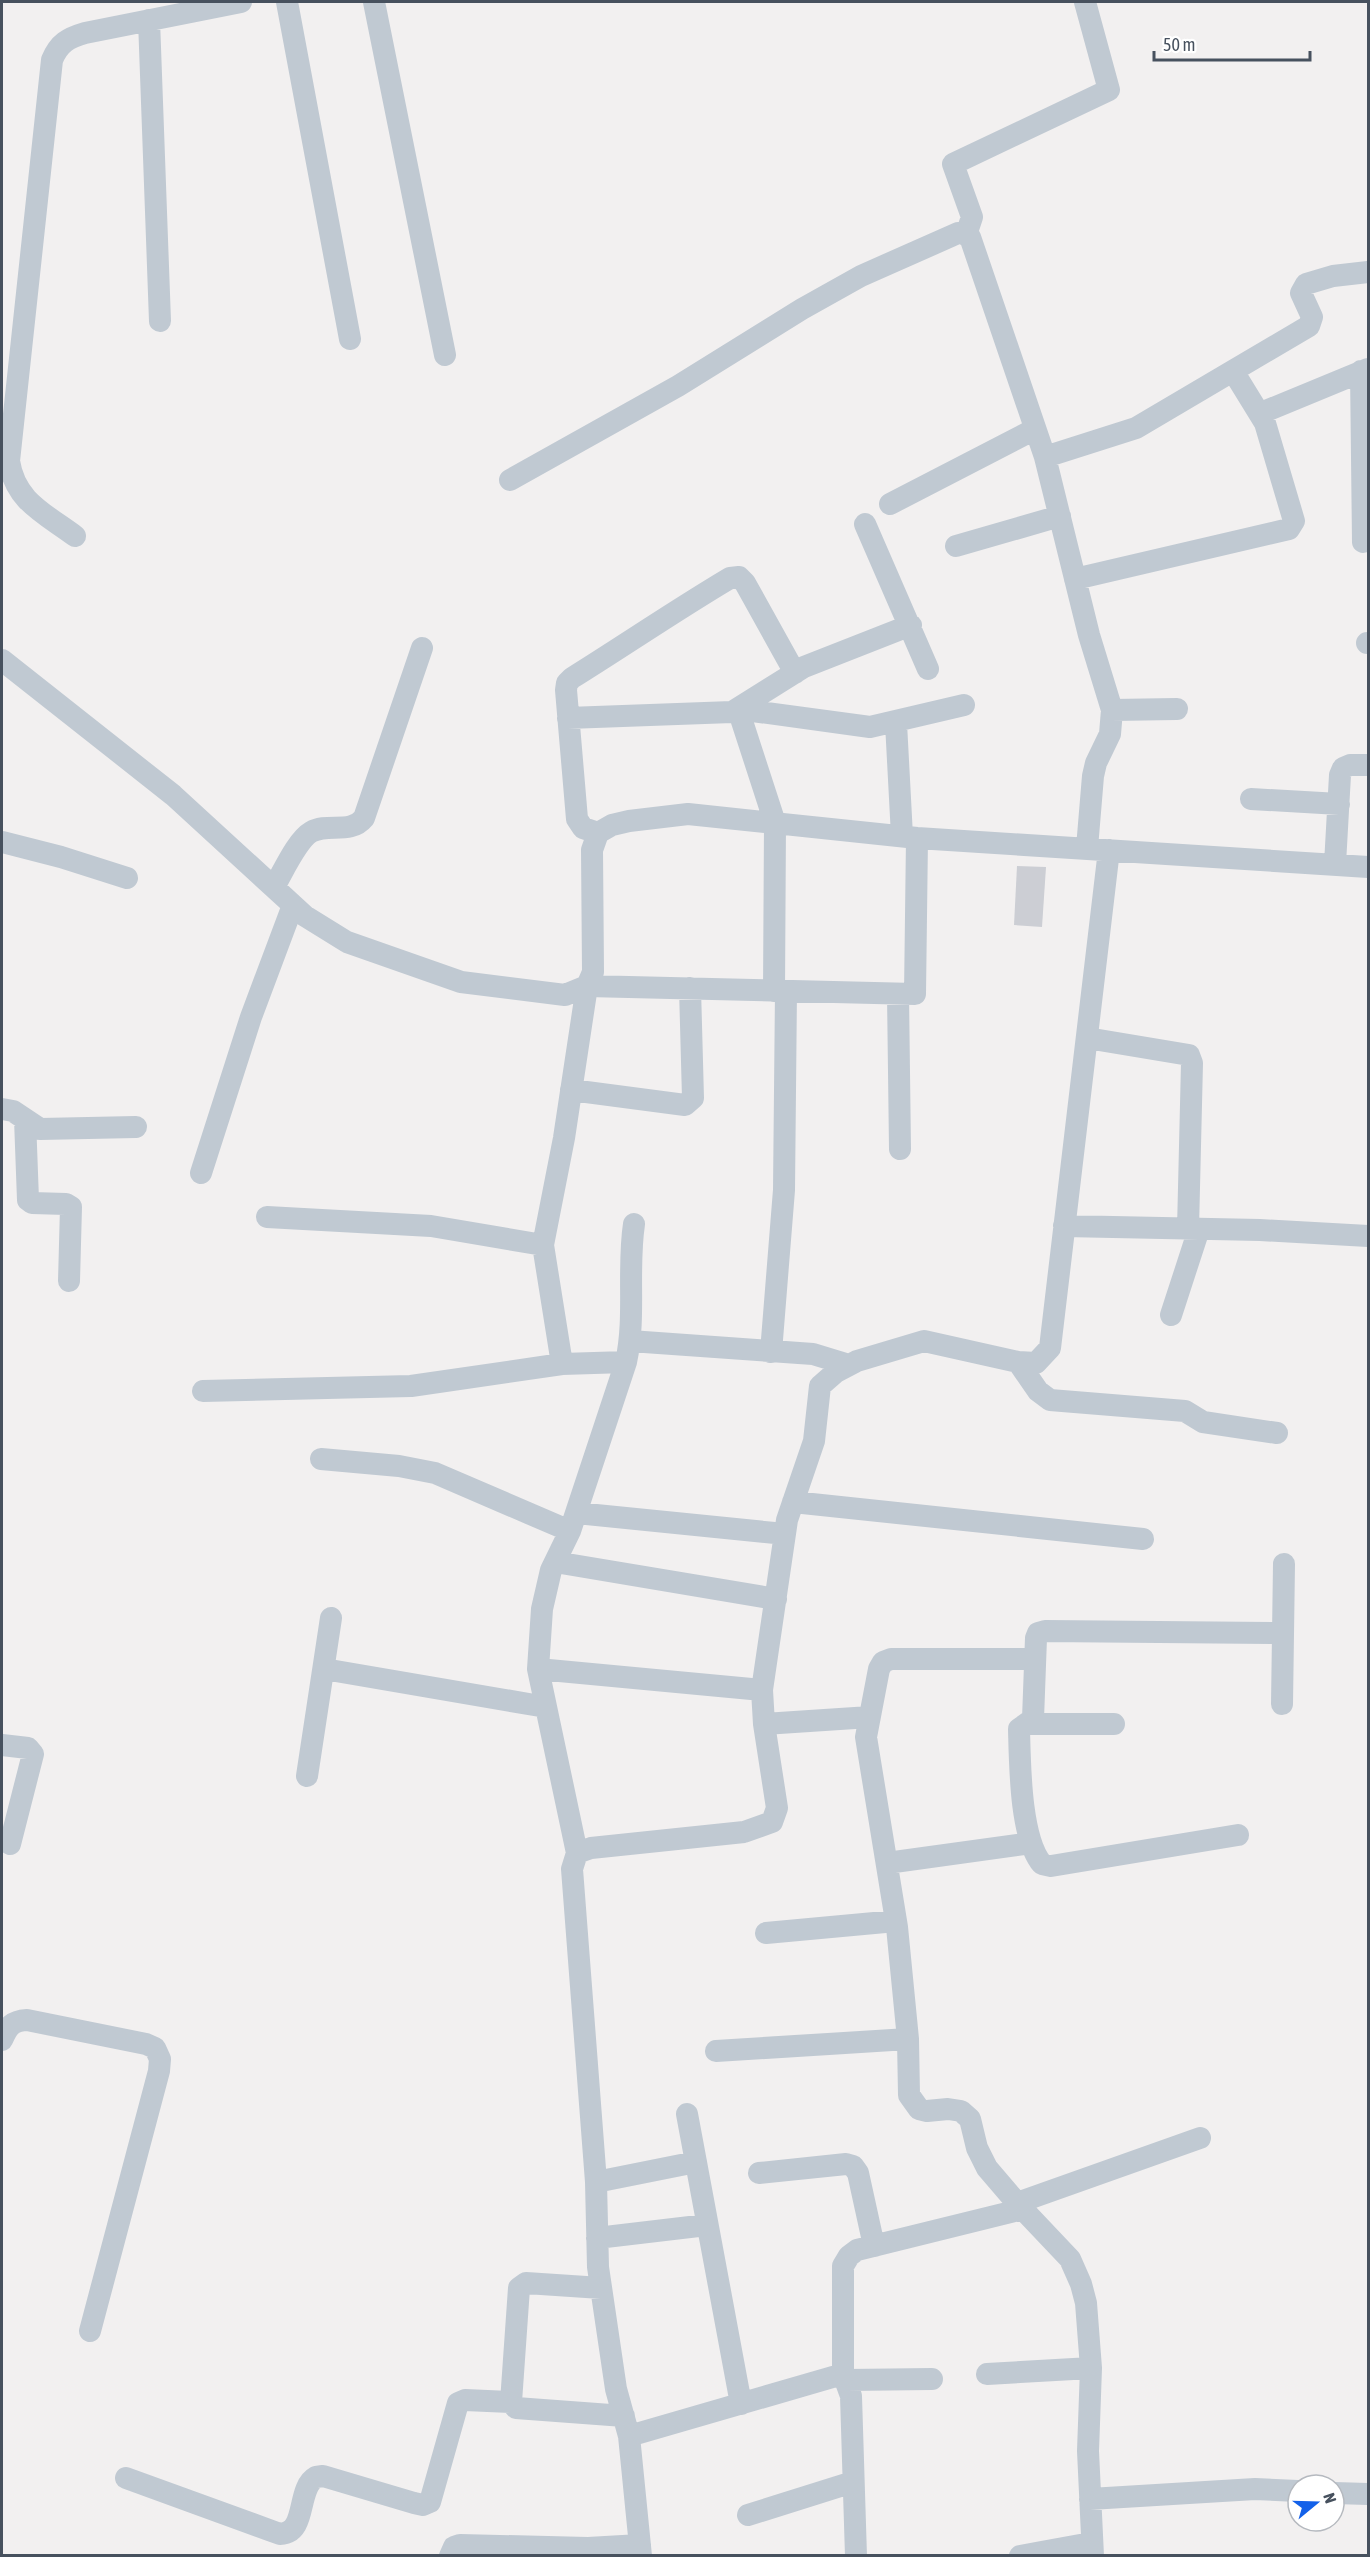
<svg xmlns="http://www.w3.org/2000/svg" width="1370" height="2557" viewBox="0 0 1370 2557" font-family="'Asap Condensed',sans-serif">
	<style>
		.building { fill: #ccced4 }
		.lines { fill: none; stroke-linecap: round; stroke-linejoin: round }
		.minor { stroke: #c0c9d2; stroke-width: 22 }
	</style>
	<rect width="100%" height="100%" fill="#f2f0f0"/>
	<path class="building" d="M 1017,866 L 1046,867 L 1042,927 L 1014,925 Z"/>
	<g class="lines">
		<path class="minor" d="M 287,2 L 350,339
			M 374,2 L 445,355
			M 149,20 L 160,321
			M 966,235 L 972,217 L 953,164 L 1109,90 L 1085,2
			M 1361,371 L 1363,542
			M 1261,413 L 1368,369
			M 1045,457 L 1136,428 L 1309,326 L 1312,317 L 1301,293 L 1306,284 L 1333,276 L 1368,272
			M 510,480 L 678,386 L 802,309 L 861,276 L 958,233 L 964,233 L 970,237 L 1045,457 L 1089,635 L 1112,710 L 1110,734 L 1096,763 L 1093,776 L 1087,848
			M 890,504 L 1035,429
			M 865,524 L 928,669
			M 75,536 C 44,513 15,501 9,461 L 52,60 C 59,43 68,38 85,33 L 241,2
			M 956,546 L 1060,516
			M 1075,579 L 1289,529 L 1294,521 L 1265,423 L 1233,371
			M 1367,643 L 1368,643
			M 2,660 L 173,795 L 305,916 L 347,942 L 461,982 L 565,995 L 587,986 L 593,972 L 592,850 L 598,833 L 612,825 L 629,821 L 688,814 L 917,838 L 1368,867
			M 1112,710 L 1177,709
			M 568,718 L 732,712 L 804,667 L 911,625
			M 896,723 L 902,836
			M 1251,799 L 1339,804
			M 598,833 L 583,828 L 577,819 L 566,690 L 567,683 L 572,678 C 625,645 676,610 730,578 L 739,577 L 745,583 L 795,673
			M 2,842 L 61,857 L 127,878
			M 1335,864 L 1340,775 L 1343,768 L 1350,765 L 1368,765
			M 274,887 C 283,872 297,840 311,832 C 328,822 350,835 364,818 L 422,648
			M 774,991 L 775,823 L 738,709 L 870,727 L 964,705
			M 898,994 L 900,1149
			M 1087,1038 L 1189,1055 L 1192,1063 L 1188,1229
			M 571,1090 L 685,1105 L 693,1098 L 690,988
			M 2,1109 L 13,1111 L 40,1129 L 136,1127
			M 25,1119 L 28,1200 L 32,1203 L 66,1204 L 71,1207 L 69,1281
			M 201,1173 L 251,1017 L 293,905
			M 267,1217 L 431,1226 L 543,1245
			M 634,1224 C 627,1270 636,1317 626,1362 L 570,1531 L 551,1570 L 542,1609 L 538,1669 L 577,1853 L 572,1869 L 596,2182 L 598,2267 L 616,2389 L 629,2436 L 641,2556
			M 1064,1226 L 1260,1230 L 1368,1236
			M 1171,1315 L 1199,1229
			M 630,1341 L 813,1354 L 849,1365
			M 771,1352 L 784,1190 L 786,991
			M 1018,1362 L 1038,1391 L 1050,1400 L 1185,1411 L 1203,1422 L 1277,1433
			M 562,1364 L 543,1245 L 564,1138 L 587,986 L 915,994 L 917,838
			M 203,1391 L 411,1386 L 562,1364 L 626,1362
			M 321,1459 L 399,1466 L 435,1473 L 570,1531
			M 793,1502 L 1143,1539
			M 576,1513 L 785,1534
			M 555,1562 L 776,1599
			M 1035,1659 L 891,1659 L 883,1662 L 879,1669 L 866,1737 L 897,1927 L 908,2039 L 909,2095 L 919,2109 L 927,2111 L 948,2109 L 961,2111 L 970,2119 L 977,2148 L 987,2168 L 1017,2203 L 1070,2259 L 1081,2284 L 1086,2303 L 1091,2368 L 1088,2451 L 1093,2556
			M 324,1669 L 546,1707
			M 538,1669 L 762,1690
			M 1282,1704 L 1284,1564
			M 764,1724 L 870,1717
			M 1028,1724 L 1114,1724
			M 2,1745 L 28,1748 L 33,1754 L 10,1844
			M 307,1776 L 331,1618
			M 1238,1835 L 1051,1866 L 1042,1864 C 1020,1838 1020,1764 1019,1729 L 1033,1719 L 1036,1638 L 1038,1633 L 1045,1631 L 1283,1633
			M 577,1853 L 591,1848 L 744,1832 L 772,1822 L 777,1808 L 764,1724 L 762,1690 L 787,1520 L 814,1441 L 820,1386 L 836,1372 L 857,1361 L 924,1341 L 1018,1362 L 1036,1363 L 1050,1348 L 1109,850
			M 887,1863 L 1031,1843
			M 766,1933 L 896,1921
			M 2,2040 C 8,2026 12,2021 27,2020 L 146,2044 L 155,2048 L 160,2059 L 159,2071 L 90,2331
			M 716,2051 L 908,2039
			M 687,2114 L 741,2404
			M 759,2173 L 846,2164 L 853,2166 L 858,2173 L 874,2246
			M 596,2182 L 696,2162
			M 1017,2203 L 1200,2138
			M 597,2238 L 707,2225
			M 601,2288 L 526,2283 L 519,2288 L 511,2402 L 516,2408 L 624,2416
			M 843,2374 L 851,2396 L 856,2556
			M 987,2374 L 1091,2368
			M 847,2380 L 932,2379
			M 629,2436 L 843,2374 L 843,2266 L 849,2256 L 857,2250 L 1023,2209
			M 126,2478 L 280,2534 C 308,2533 296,2488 316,2477 L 323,2476 L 414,2503 L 423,2505 L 430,2502 L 458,2403 L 465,2400 L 511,2402
			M 1334,2493 L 1368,2494
			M 1090,2499 L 1255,2489 L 1298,2491
			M 748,2515 L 853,2482
			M 450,2556 L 454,2547 L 460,2545 L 588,2548 L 640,2545
			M 1020,2556 L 1091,2543"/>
	</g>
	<rect width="1370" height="2557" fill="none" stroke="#47515e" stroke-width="6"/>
	<g transform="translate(1316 2503) rotate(71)"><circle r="28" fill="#ffffff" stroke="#b5b9bf" stroke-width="1.5"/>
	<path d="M0-4.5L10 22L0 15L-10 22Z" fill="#1361e9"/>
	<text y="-9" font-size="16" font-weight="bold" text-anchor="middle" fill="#47515e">N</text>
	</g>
	<path d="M1154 51v9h156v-9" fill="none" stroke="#47515e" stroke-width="3"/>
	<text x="1163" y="51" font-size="18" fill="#47515e" stroke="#ffffff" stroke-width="4.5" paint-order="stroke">50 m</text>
</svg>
